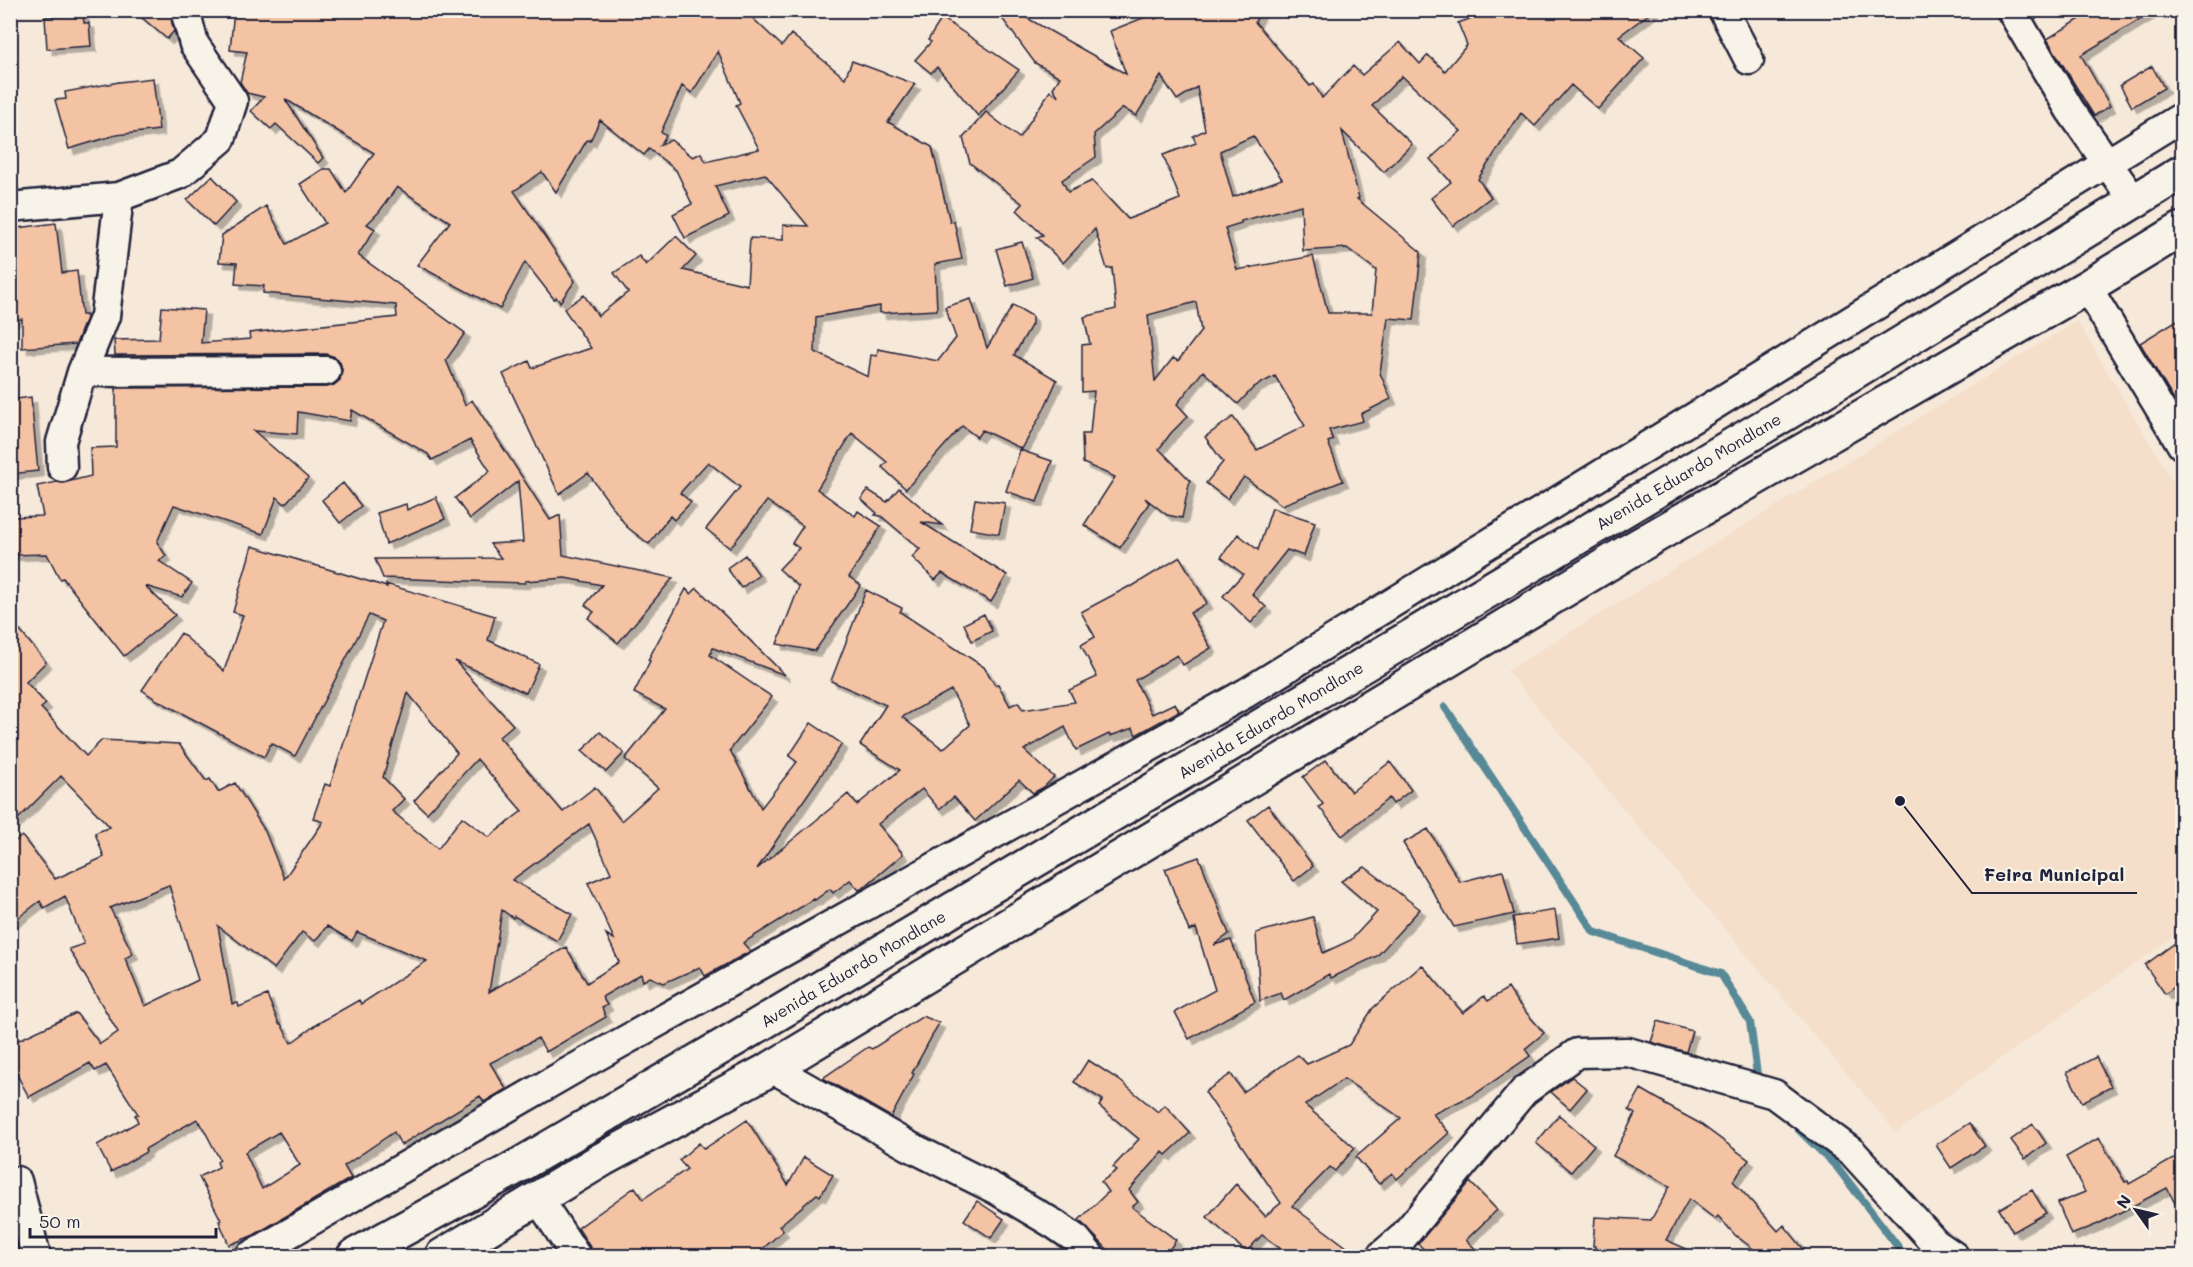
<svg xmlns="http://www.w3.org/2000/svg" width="2193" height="1267" viewBox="0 0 2193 1267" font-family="Mali,sans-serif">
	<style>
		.built { fill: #f5deca }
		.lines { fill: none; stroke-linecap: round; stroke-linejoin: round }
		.stream { stroke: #588997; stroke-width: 8 }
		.building { fill: #f4c3a4; stroke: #22223b; stroke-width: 1.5; fill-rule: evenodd; filter: url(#shadow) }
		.minor-casing { stroke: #22223b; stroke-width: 33 }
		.secondary-casing { stroke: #22223b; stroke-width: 38 }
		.minor { stroke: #f7f3e8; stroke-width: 28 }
		.secondary { stroke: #f7f3e8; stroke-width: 33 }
		.labels { text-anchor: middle; stroke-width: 4.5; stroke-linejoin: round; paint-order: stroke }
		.street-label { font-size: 16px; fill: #22223b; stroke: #f7f3e8 }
		.leader { fill: none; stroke: #22223b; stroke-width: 2 }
		.callout-dot { fill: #22223b; stroke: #f7f3e8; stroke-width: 2 }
		.callout-label { font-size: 18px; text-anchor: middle; font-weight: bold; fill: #22223b; stroke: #f7f3e8; stroke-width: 4.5; stroke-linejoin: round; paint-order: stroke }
	</style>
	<defs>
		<filter id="shadow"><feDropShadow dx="5.5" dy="5.5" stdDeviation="0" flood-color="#0004"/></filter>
	</defs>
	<rect width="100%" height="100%" fill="#f6e9da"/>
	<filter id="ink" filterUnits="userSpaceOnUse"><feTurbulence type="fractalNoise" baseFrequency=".0167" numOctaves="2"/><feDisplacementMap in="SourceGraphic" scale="12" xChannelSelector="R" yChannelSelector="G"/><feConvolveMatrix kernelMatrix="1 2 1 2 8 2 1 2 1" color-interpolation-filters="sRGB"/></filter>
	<g filter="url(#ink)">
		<path class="built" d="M 2077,321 L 2182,497 L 2182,931 L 1896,1132 L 1507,671 Z"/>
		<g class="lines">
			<path class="stream" d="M 1445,707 L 1594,932 L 1721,974 L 1750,1022 L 1758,1082
				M 1798,1129 L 1837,1167 L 1905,1256"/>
		</g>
		<path class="building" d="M 133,10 L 169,10 L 174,31 L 167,39 Z
			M 234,10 L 744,10 L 782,46 L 791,34 L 845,78 L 852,61 L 915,84 L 888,122 L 932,147 L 950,222 L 954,221 L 962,259 L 935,264 L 937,310 L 880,313 L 880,306 L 816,317 L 815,352 L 868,377 L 871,355 L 877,356 L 878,349 L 938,361 L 956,338 L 945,307 L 971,299 L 987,348 L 1013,305 L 1032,316 L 1032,324 L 1014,355 L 1057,380 L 1043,411 L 1022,449 L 982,430 L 977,437 L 962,426 L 906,489 L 882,467 L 887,462 L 852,433 L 817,489 L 855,516 L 858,511 L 881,526 L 849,577 L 861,585 L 815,651 L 777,644 L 799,587 L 779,569 L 799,548 L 792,543 L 803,526 L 767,501 L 730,548 L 706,529 L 740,487 L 708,462 L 680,493 L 691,502 L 674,520 L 670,516 L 649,544 L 627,527 L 588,473 L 559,494 L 503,374 L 529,361 L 532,368 L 591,348 L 564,309 L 584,295 L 598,316 L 628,292 L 614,273 L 639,256 L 646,265 L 676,236 L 696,256 L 683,270 L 747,285 L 750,238 L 783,240 L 783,225 L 808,226 L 765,174 L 715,186 L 729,216 L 685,238 L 673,214 L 692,204 L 676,170 L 649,149 L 644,155 L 600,120 L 590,141 L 587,140 L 556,192 L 542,172 L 514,191 L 575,281 L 560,302 L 556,297 L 554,299 L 525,262 L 500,309 L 417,265 L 450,222 L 397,187 L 379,212 L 367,224 L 375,229 L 358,255 L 465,333 L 446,360 L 465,405 L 472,400 L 550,520 L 560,515 L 563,555 L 673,578 L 618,643 L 588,618 L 594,612 L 585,605 L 602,585 L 565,578 L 525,581 L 525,583 L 383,578 L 375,559 L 501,558 L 490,544 L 523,542 L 518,481 L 470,519 L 455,498 L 490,471 L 470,440 L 432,460 L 428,454 L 352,410 L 350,421 L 298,412 L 297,434 L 254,431 L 308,478 L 285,504 L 277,497 L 263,534 L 174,505 L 157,542 L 166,556 L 159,561 L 192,583 L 182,597 L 145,586 L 175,615 L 124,656 L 63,578 L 60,579 L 47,554 L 10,555 L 10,517 L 43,516 L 37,486 L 57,482 L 63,483 L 91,476 L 90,448 L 116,447 L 116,388 L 326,387 L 334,385 L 340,380 L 342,370 L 340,362 L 335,357 L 326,354 L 115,355 L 114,340 L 159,339 L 162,307 L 204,310 L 201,343 L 250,339 L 249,333 L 397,317 L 396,305 L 263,293 L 264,286 L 235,284 L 237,263 L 219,262 L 222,235 L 266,206 L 287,244 L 325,223 L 300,184 L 323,169 L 331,169 L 346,193 L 374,153 L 285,99 L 323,158 L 318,163 L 276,124 L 271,129 L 251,111 L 264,97 L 247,93 L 240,82 L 247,52 L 230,50 ZM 718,51 L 740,103 L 736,105 L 759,149 L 706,162 L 701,153 L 693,157 L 671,140 L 660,145 L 666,136 L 661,132 L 682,86 L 692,93 Z
			M 996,10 L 1013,10 L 1126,74 L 1110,31 L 1153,14 L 1155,19 L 1173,10 L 1261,10 L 1255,22 L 1310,86 L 1314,84 L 1322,98 L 1353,66 L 1362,75 L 1400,42 L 1420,64 L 1428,55 L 1445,71 L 1467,45 L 1458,23 L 1496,10 L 1654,10 L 1619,36 L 1644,58 L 1598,109 L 1571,85 L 1535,126 L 1521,113 L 1478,179 L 1491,197 L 1453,226 L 1431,198 L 1451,182 L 1430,159 L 1461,131 L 1402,76 L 1372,106 L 1412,144 L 1384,172 L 1342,131 L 1359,198 L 1357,199 L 1421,252 L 1414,320 L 1388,318 L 1380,373 L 1391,399 L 1361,414 L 1363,421 L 1329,430 L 1333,440 L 1328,442 L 1343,481 L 1282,505 L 1244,477 L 1227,499 L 1206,483 L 1223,462 L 1205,437 L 1233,417 L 1257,450 L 1305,426 L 1275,376 L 1254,387 L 1238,404 L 1203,371 L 1177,404 L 1188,416 L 1171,433 L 1159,449 L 1190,480 L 1182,518 L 1167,515 L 1145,498 L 1149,503 L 1120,548 L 1084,525 L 1115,477 L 1083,463 L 1082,434 L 1090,434 L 1094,391 L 1082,392 L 1082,345 L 1090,344 L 1084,317 L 1116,309 L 1112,268 L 1107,269 L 1095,229 L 1063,263 L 1037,237 L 1043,235 L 1017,210 L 1023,204 L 970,163 L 963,138 L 986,112 L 1019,138 L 1050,91 L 1059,97 L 1053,88 L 1060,77 L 1035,63 ZM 1161,76 L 1177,100 L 1197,87 L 1205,130 L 1193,136 L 1196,143 L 1163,155 L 1180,199 L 1128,219 L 1092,181 L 1068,192 L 1062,180 L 1096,157 L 1094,134 L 1123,108 L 1136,116 ZM 1253,136 L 1282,179 L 1233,197 L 1220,151 ZM 1301,205 L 1303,251 L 1347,248 L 1376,270 L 1372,313 L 1328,313 L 1313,256 L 1237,270 L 1225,228 L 1241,223 L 1241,221 ZM 1196,302 L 1201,331 L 1178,361 L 1173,358 L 1155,381 L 1148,315 Z
			M 2095,10 L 2155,10 L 2081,55 L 2110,106 L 2094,116 L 2047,39 Z
			M 83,14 L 84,23 L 89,23 L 91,46 L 47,49 L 45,17 Z
			M 942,18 L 1019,70 L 978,116 L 937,67 L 931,73 L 915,60 L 931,42 L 928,40 Z
			M 2152,66 L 2164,88 L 2132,107 L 2120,85 Z
			M 153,78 L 159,130 L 116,135 L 69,149 L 55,100 L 66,99 L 65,92 L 119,82 Z
			M 212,176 L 236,202 L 214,226 L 187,200 Z
			M 56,223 L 62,273 L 77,271 L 82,315 L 86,315 L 86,318 L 76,344 L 22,348 L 22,319 L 10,320 L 10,285 L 14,284 L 10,229 Z
			M 1022,242 L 1033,278 L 1007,286 L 996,249 Z
			M 2182,317 L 2182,414 L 2140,343 Z
			M 31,397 L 38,471 L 10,474 L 10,400 Z
			M 1020,450 L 1052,461 L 1037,502 L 1006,491 Z
			M 343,483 L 361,506 L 340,523 L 322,500 Z
			M 899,488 L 942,525 L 921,522 L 1007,575 L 991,602 L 942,573 L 935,580 L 912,557 L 920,549 L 881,516 L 875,515 L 877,513 L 861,499 L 868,490 L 887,502 Z
			M 436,497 L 445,519 L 386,544 L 377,513 L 406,504 L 407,510 Z
			M 975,499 L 1005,503 L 999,534 L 970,529 Z
			M 1272,508 L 1315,522 L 1304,556 L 1287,550 L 1252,594 L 1266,607 L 1251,623 L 1223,596 L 1243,574 L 1221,557 L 1238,534 L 1258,550 Z
			M 252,546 L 387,587 L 386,584 L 495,616 L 488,640 L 539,664 L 526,693 L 455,661 L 513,725 L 499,737 L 563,812 L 595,787 L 621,821 L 658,788 L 625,759 L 665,709 L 634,693 L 650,661 L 648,660 L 686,589 L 691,594 L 697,588 L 785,675 L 713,648 L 710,655 L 772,697 L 730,750 L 761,808 L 797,762 L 789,756 L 811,723 L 842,744 L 757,869 L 848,794 L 857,805 L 900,770 L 860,745 L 886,705 L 831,681 L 866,590 L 902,608 L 900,612 L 984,667 L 995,685 L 998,684 L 1010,706 L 1018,702 L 1023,710 L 1075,702 L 1069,690 L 1097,677 L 1081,645 L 1095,637 L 1081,612 L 1130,586 L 1131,587 L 1180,557 L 1207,603 L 1190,613 L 1211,648 L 1183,665 L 1177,655 L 1135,680 L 1152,714 L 1175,703 L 1179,711 L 1136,735 L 1133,728 L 1110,736 L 1109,734 L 1076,750 L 1065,727 L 1024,750 L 1054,777 L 1044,787 L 1033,793 L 1019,780 L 975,821 L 954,797 L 939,809 L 922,789 L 878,824 L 903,854 L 863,888 L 859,890 L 850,880 L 833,893 L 830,889 L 815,900 L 814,899 L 743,943 L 750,951 L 747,953 L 705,976 L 700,967 L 664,983 L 650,977 L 643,981 L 641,974 L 602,997 L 607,1005 L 602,1008 L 606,1017 L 546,1052 L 538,1038 L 490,1063 L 506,1089 L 484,1102 L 480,1096 L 401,1145 L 394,1132 L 344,1166 L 351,1178 L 254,1235 L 229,1245 L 219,1221 L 221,1220 L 199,1177 L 219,1167 L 217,1162 L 220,1160 L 200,1122 L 199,1123 L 197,1119 L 145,1149 L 146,1152 L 111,1172 L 97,1145 L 138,1122 L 135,1115 L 138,1114 L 106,1065 L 95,1071 L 90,1063 L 29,1097 L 10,1062 L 10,1044 L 76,1013 L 100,1044 L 118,1032 L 69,949 L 84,944 L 65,896 L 44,908 L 40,901 L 10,924 L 10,845 L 22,836 L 55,879 L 104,857 L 95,833 L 110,827 L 61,776 L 10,827 L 10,619 L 46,662 L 26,682 L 46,704 L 41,708 L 86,756 L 102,740 L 179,744 L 206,781 L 210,779 L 218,792 L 235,783 L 265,831 L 284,879 L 323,822 L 313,818 L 325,784 L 330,786 L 383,621 L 369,615 L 295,756 L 271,743 L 264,757 L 157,700 L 142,690 L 181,633 L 224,671 L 243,615 L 233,612 ZM 951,690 L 970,725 L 943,749 L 902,717 ZM 408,693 L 457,753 L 414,801 L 427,813 L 477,759 L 522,811 L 489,837 L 462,817 L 438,849 L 392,811 L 404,799 L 383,777 ZM 589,824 L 611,873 L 588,883 L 614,939 L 606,934 L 619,962 L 587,983 L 566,947 L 489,992 L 502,910 L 513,918 L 514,916 L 557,941 L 572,914 L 512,880 ZM 169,885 L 198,980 L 145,1006 L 125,958 L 133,954 L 110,908 ZM 218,926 L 274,969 L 302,932 L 315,941 L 327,926 L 352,941 L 357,932 L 427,961 L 361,1004 L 359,1000 L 317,1024 L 291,1043 L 281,1024 L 279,1024 L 267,995 L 239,1007 L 238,1003 L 232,1004 ZM 279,1132 L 300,1165 L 262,1189 L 245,1152 Z
			M 745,555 L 759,575 L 741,588 L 727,568 Z
			M 984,614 L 992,631 L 972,641 L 964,624 Z
			M 600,732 L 624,753 L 606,772 L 582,751 Z
			M 1326,760 L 1351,792 L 1390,762 L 1411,790 L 1393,804 L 1389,798 L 1342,836 L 1319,807 L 1323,804 L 1303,777 Z
			M 1268,805 L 1313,866 L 1294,881 L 1248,820 Z
			M 1428,829 L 1460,882 L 1503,871 L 1514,914 L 1454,927 L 1403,843 Z
			M 1199,857 L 1229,934 L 1214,945 L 1231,940 L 1255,1002 L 1189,1039 L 1175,1012 L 1215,990 L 1196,928 L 1189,931 L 1165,869 Z
			M 1365,867 L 1420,909 L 1377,956 L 1331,978 L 1329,974 L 1284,1000 L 1281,993 L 1260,1001 L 1256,933 L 1313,917 L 1323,953 L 1351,940 L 1377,912 L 1341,881 Z
			M 1555,910 L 1559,938 L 1517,944 L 1513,917 Z
			M 2182,938 L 2182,981 L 2165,994 L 2145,965 Z
			M 1422,965 L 1463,1013 L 1484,996 L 1488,1001 L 1508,988 L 1517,1002 L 1544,1033 L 1525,1049 L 1530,1056 L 1475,1094 L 1433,1114 L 1449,1133 L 1397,1179 L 1392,1173 L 1379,1184 L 1356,1157 L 1401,1118 L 1344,1079 L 1305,1105 L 1355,1148 L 1335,1171 L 1330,1167 L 1292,1206 L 1360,1257 L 1292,1257 L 1262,1235 L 1246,1252 L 1207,1217 L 1236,1184 L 1265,1216 L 1281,1203 L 1205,1092 L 1231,1074 L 1243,1092 L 1298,1055 L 1307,1064 L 1349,1045 L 1373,1008 Z
			M 923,1016 L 939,1023 L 912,1073 L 914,1074 L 891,1117 L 823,1078 L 868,1047 L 872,1049 Z
			M 1658,1021 L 1692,1031 L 1686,1052 L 1651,1042 Z
			M 2096,1057 L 2111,1087 L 2082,1102 L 2067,1072 Z
			M 1088,1060 L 1119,1080 L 1158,1112 L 1165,1105 L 1190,1133 L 1166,1155 L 1163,1152 L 1129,1190 L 1138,1202 L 1132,1207 L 1176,1240 L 1164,1257 L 1115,1257 L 1079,1220 L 1108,1192 L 1101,1182 L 1117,1170 L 1113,1167 L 1139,1139 L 1099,1106 L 1103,1100 L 1074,1082 Z
			M 1572,1077 L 1587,1089 L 1570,1109 L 1551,1092 Z
			M 1641,1089 L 1665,1103 L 1664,1104 L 1699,1123 L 1749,1160 L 1733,1181 L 1778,1231 L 1784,1225 L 1810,1257 L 1764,1257 L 1735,1235 L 1718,1216 L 1715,1219 L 1689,1199 L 1666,1240 L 1705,1257 L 1595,1257 L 1595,1246 L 1593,1246 L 1595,1217 L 1651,1220 L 1670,1186 L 1613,1156 L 1635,1114 L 1629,1110 Z
			M 1559,1115 L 1594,1145 L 1571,1172 L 1536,1143 Z
			M 747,1120 L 788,1185 L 804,1157 L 833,1175 L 820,1196 L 817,1194 L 779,1226 L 783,1231 L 753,1257 L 592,1257 L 590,1247 L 578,1228 L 635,1187 L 643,1199 L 687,1169 L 679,1160 L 699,1143 L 704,1149 Z
			M 1969,1123 L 1985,1146 L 1951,1168 L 1936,1145 Z
			M 2033,1124 L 2046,1143 L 2025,1159 L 2011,1140 Z
			M 2099,1138 L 2125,1182 L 2128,1181 L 2129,1184 L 2182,1154 L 2182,1217 L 2167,1188 L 2098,1224 L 2071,1235 L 2058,1203 L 2085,1192 L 2066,1157 Z
			M 1470,1182 L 1497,1210 L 1466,1240 L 1484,1257 L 1433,1257 L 1418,1244 Z
			M 2032,1190 L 2046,1213 L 2013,1232 L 1999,1209 Z
			M 977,1201 L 1004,1219 L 991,1238 L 964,1220 Z"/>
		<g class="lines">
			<g class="minor-casing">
				<path id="minor" d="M 1723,10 L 1749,60
					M 2011,10 L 2070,110 L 2134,201
					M 10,207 L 119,197 L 180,174 L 221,139 L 233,101 L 194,44 L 185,10
					M 2087,287 L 2182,445
					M 82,372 L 326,371
					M 62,467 L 61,442 L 82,372 L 105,316 L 119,197
					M 772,1068 L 909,1146 L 995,1189 L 1054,1224 L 1076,1239 L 1090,1256
					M 17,1181 L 36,1256
					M 538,1198 L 576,1256
					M 250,1256 L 574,1069 L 1246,693 L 2182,117
					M 1381,1256 L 1402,1238 L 1524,1091 L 1577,1053 L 1628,1052 L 1774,1094 L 1853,1153 L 1935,1243 L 1954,1256"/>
			</g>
			<g class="secondary-casing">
				<g id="secondary">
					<path id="s1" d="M 354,1256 L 506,1173 L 735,1039 L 1800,405 L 2182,172"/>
					<path d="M 442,1256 L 603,1159 L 772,1068 L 1629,551 L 2087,287 L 2182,229"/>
				</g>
			</g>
			<use href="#minor" class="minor"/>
			<use href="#secondary" class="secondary"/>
		</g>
	</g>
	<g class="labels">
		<g class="street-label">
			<text dy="6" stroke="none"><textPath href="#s1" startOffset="1548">Avenida Eduardo Mondlane</textPath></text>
			<text dy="6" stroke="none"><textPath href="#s1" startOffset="1062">Avenida Eduardo Mondlane</textPath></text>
			<text dy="6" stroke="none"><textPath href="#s1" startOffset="576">Avenida Eduardo Mondlane</textPath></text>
		</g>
	</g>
	<path class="leader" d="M1900 801L1972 893H2137"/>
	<circle class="callout-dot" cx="1900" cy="801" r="6"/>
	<g class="callout-label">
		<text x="2054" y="881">Feira Municipal</text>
	</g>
	<rect width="2193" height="1267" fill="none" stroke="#f7f3e8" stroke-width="36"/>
	<rect x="18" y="18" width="2157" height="1231" fill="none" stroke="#22223b" stroke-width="2" filter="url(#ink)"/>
	<g transform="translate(2136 1210) rotate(304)" stroke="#f7f3e8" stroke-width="4.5" paint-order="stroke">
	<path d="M0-4.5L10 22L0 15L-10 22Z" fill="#22223b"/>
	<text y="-9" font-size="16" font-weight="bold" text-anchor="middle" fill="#22223b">N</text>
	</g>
	<path d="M30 1228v9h186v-9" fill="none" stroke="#22223b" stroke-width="3"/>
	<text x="39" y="1228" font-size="18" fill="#22223b" stroke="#f7f3e8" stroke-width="4.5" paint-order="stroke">50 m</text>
</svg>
